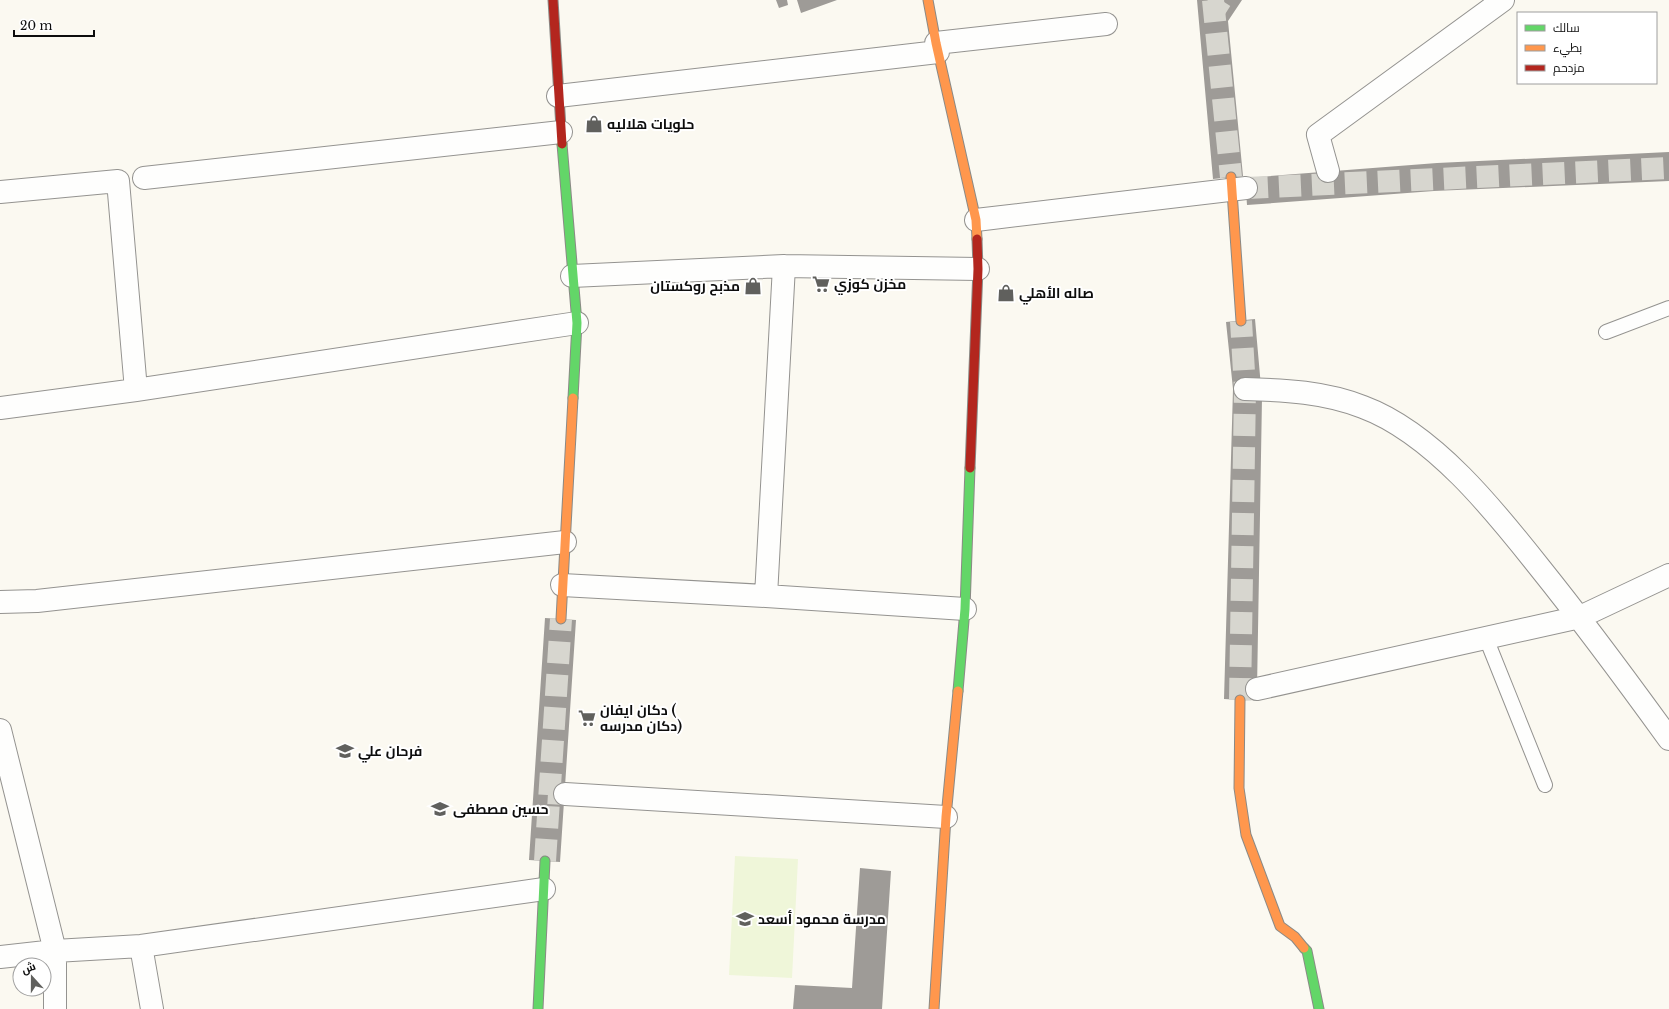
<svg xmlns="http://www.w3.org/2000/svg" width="1669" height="1009" viewBox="0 0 1669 1009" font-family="'Libre Baskerville',Cairo,serif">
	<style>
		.pitch { fill: #eff6d9 }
		.building { fill: #9e9b97 }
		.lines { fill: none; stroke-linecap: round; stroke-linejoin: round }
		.street-tunnel { stroke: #d7d6cf; stroke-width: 22; stroke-dasharray: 22 11; stroke-linecap: butt }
		.secondary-tunnel { stroke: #d7d6cf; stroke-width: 22; stroke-dasharray: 22 11; stroke-linecap: butt }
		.lane-casing { stroke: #949390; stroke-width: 16 }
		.street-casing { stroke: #949390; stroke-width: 24 }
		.fast-casing { stroke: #8b8a86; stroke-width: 11 }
		.slow-casing { stroke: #8b8a86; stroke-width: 11 }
		.jam-casing { stroke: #8b8a86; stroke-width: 11 }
		.lane { stroke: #fefefd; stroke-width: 14 }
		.street { stroke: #fefefd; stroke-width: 22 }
		.fast { stroke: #63d668; stroke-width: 9 }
		.slow { stroke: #ff974d; stroke-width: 9 }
		.jam { stroke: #b3261e; stroke-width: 9 }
		.labels { text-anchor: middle; stroke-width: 4; stroke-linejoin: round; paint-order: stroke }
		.poi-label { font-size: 14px; font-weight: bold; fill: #0d0d0d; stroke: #fff; text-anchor: start }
	</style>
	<rect width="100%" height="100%" fill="#fbf9f1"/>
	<path class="pitch" d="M 735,856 L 798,859 L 792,978 L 729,975 Z"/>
	<path class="building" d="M 776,0 L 787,0 L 788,5 L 779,8 Z
		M 797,0 L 837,0 L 801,13 Z
		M 1197,0 L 1242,0 L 1228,21 L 1243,176 L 1213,179 Z
		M 1669,152 L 1669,181 L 1434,191 L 1247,205 L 1245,178 L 1437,163 Z
		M 1255,319 L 1262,398 L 1257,689 L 1252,698 L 1240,700 L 1224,699 L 1233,389 L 1226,322 Z
		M 545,618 L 576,620 L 560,862 L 529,860 Z
		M 860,868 L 891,871 L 882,1009 L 793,1009 L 795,985 L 852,988 Z"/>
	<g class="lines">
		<path class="street-tunnel" d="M 1214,11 L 1221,0
			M 1246,188 L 1669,168
			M 1240,690 L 1257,689
			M 548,793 L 565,794"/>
		<path class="secondary-tunnel" d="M 1213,0 L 1231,177
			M 1240,700 L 1245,389 L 1241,321
			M 545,861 L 561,619"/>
		<g class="lane-casing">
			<path id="lane" d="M 1606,332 L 1669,308
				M 1486,638 L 1545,785"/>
		</g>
		<g class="street-casing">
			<path id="street" d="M 936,43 L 1106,24
				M 558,96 L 938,52
				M 1328,171 L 1318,135 L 1503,0
				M 144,178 L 561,132
				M 0,192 L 118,181 L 136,390
				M 976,220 L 1246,188
				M 572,276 L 784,266 L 978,269
				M 1245,389 C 1285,390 1325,392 1363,407 C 1433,433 1495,511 1540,568 C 1585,624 1627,681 1669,739
				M 0,408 L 136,390 L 577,323
				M 562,585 L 766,596 L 965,609
				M 766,596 L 784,266
				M 0,602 L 37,601 L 565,542
				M 1257,689 L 1580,617 L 1669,575
				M 0,730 L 55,951 L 55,1009
				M 565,794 L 946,817
				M 141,946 L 152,1009
				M 0,957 L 55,951 L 141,946 L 544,889"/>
		</g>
		<g class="fast-casing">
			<path id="fast" d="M 562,144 L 577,323 L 573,398
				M 958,691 L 965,609 L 970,468
				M 1304,948 L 1307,951 L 1319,1009
				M 538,1009 L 545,861"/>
		</g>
		<g class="slow-casing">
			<path id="slow" d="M 928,0 L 936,43 L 976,220 L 977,239
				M 1231,177 L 1241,321
				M 561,619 L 573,398
				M 1240,700 L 1239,788 L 1246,835 L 1280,926 L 1295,937 L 1304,948
				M 934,1009 L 946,817 L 958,691"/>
		</g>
		<g class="jam-casing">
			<path id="jam" d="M 553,0 L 562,144
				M 970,468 L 978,269 L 977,239"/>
		</g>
		<use href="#lane" class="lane"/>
		<use href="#street" class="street"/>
		<use href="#fast" class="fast"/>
		<use href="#slow" class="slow"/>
		<use href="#jam" class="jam"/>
	</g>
	<defs>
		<g id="shop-bare" transform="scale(1.38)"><path d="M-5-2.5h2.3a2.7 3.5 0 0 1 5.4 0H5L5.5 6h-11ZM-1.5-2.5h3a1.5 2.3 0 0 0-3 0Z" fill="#60605d" stroke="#fff" stroke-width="2.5" paint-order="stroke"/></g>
		<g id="supermarket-bare" transform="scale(1.38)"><path d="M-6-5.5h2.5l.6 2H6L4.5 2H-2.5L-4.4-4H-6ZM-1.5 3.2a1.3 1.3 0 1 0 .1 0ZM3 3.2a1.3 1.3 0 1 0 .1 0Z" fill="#60605d" stroke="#fff" stroke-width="2.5" paint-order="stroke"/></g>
		<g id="school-bare" transform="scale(1.38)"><path d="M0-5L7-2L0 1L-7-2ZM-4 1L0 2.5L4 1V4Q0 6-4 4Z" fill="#60605d" stroke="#fff" stroke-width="2.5" paint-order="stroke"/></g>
	</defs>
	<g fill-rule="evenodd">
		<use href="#shop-bare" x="594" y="124"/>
		<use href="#supermarket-bare" x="821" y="284"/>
		<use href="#shop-bare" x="753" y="286"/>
		<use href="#shop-bare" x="1006" y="293"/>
		<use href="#supermarket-bare" x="587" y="718"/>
		<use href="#school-bare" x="345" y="751"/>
		<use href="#school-bare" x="440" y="809"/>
		<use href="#school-bare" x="745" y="919"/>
	</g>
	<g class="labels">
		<g class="poi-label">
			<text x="607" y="129">حلويات هلاليه</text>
			<text x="834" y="289">مخزن كوزي</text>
			<text x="740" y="291" text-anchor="end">مذبح روكستان</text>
			<text x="1019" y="298">صاله الأهلي</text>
			<text x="600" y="715">دكان ايفان (<tspan x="600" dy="16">دكان مدرسه)</tspan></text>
			<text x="358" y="756">فرحان علي</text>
			<text x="453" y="814">حسين مصطفى</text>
			<text x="758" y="924">مدرسة محمود أسعد</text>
		</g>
	</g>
	<rect x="1517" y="12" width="140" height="72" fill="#ffffff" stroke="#9e9e9e"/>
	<rect x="1525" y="25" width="20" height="6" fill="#63d668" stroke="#9e9e9e"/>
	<text x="1553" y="32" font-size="12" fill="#0d0d0d">سالك</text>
	<rect x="1525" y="45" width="20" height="6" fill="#ff974d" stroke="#9e9e9e"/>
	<text x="1553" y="52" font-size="12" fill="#0d0d0d">بطيء</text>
	<rect x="1525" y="65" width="20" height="6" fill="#b3261e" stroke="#9e9e9e"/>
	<text x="1553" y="72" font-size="12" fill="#0d0d0d">مزدحم</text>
	<g transform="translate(32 977) rotate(339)"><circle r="19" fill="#ffffff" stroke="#9e9e9e"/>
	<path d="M0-3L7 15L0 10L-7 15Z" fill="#60605d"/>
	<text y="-6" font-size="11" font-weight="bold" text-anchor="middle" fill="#0d0d0d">ش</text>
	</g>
	<path d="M14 30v6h80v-6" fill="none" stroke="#0d0d0d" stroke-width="2"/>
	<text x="20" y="30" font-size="12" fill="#0d0d0d" stroke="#ffffff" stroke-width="3" paint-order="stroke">20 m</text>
</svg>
